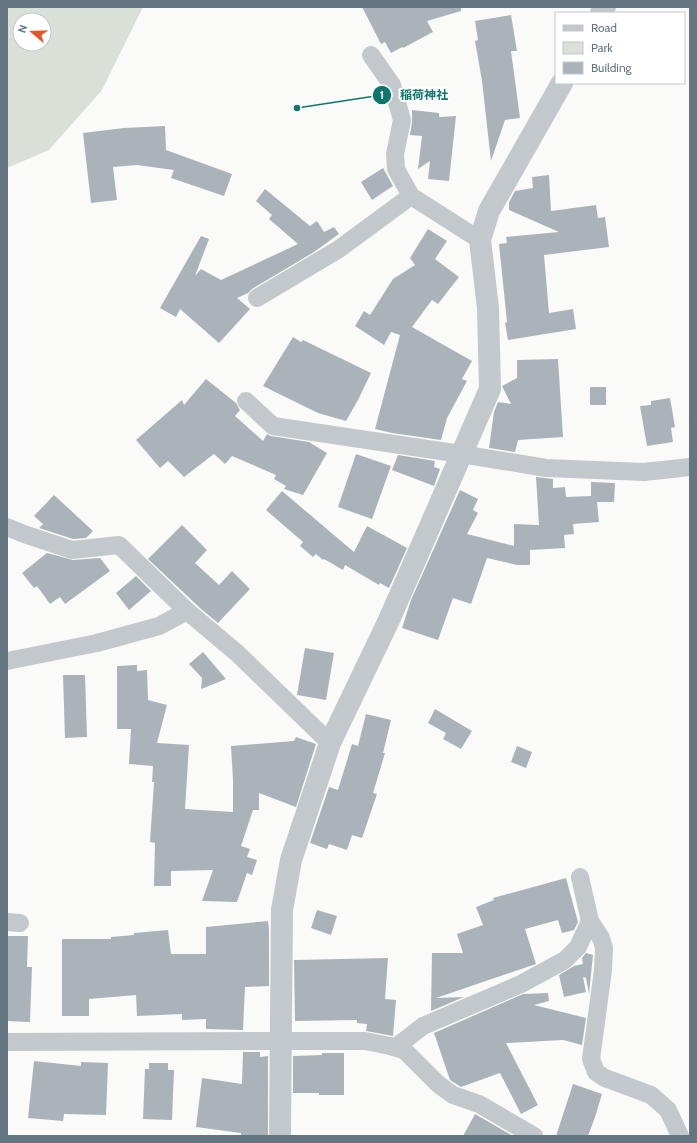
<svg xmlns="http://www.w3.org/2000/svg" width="697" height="1143" viewBox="0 0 697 1143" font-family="Cabin,'Noto Sans JP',sans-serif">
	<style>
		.green { fill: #dadfd7; fill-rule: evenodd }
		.building { fill: #aab3b9 }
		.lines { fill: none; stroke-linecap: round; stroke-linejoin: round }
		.minor { stroke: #c3c8cc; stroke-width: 18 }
		.tertiary { stroke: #c3c8cc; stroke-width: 22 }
		.leader { fill: none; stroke: #0f766e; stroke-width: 1.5 }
		.callout-dot { fill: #0f766e; stroke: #fff; stroke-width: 1.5 }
		.mark-label { font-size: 12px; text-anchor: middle; font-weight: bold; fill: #fff }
		.callout-label { font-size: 12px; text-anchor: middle; font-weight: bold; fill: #0f766e; stroke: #fff; stroke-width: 4; stroke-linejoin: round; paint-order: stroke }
	</style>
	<rect width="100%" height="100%" fill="#fafaf8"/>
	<path class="green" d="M 7,7 L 143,7 L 102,90 L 49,150 L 7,168 ZM 20,20 L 44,20 L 44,44 L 20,44 Z"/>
	<path class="building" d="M 362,7 L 461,7 L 461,11 L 427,21 L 433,32 L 403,48 L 402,47 L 391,53 L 385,42 L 381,44 Z
		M 511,15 L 517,51 L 511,51 L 520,118 L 505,120 L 491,161 L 482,81 L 475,41 L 478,40 L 475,21 Z
		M 412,110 L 439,113 L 439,117 L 456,116 L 449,181 L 428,179 L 430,161 L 418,169 L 422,136 L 410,135 L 412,122 Z
		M 165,126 L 166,150 L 232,174 L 224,196 L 171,178 L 174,170 L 137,165 L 113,167 L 117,200 L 91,203 L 83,133 L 124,128 Z
		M 383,168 L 393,186 L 372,200 L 361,182 Z
		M 549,175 L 551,211 L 596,205 L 598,218 L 605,217 L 609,247 L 544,255 L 549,313 L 573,309 L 576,329 L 508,340 L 505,323 L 507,322 L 499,244 L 507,243 L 506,237 L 559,232 L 509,210 L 509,202 L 515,191 L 533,188 L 532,177 Z
		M 265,189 L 310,226 L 317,221 L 324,232 L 334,227 L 339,234 L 314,252 L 252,289 L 248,293 L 237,298 L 250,309 L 219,343 L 180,309 L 176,317 L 160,308 L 201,236 L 209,239 L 195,276 L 201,269 L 221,280 L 298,244 L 269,219 L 272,215 L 256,201 Z
		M 428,229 L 447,241 L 435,259 L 459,277 L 438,304 L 432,300 L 412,327 L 472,361 L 462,379 L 467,381 L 447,418 L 441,440 L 392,433 L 375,429 L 400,335 L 391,332 L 384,345 L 355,326 L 364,311 L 370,315 L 393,279 L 415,265 L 410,258 Z
		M 293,337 L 301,342 L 303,340 L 371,373 L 358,400 L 346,421 L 318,413 L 263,386 Z
		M 558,359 L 563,437 L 518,440 L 515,452 L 489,448 L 494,412 L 498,402 L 511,404 L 502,386 L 517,378 L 517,360 Z
		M 206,379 L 236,403 L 240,410 L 235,416 L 263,441 L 267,434 L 271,436 L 309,442 L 327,453 L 303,495 L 284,489 L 286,486 L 274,479 L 276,475 L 232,456 L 225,464 L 214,454 L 184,477 L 168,461 L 160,468 L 136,440 L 182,400 L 184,405 Z
		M 590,387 L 606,387 L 606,405 L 590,405 Z
		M 670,398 L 675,427 L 671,428 L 673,442 L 647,446 L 640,406 L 651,405 L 651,401 Z
		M 356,454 L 391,466 L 372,519 L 338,507 Z
		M 398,455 L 435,461 L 434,467 L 440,469 L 434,486 L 392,470 Z
		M 536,477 L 553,479 L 553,488 L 565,487 L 566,497 L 591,496 L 591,482 L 615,483 L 614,502 L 597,502 L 599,522 L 573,524 L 574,534 L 564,535 L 565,548 L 530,550 L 530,565 L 517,565 L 487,558 L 471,604 L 453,598 L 438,640 L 402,628 L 411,600 L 460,490 L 478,499 L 473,510 L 478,513 L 467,534 L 514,546 L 514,524 L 539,525 Z
		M 282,491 L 354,552 L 367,526 L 407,548 L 389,588 L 380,583 L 379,585 L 345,565 L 343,570 L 324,559 L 323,560 L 316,554 L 313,557 L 300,546 L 303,542 L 266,510 Z
		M 54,495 L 93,531 L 86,538 L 73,539 L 39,528 L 43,524 L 34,516 Z
		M 182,525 L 207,550 L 195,563 L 219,585 L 232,571 L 250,589 L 218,623 L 200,608 L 148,559 Z
		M 47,553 L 73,560 L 100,558 L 110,571 L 65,604 L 60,597 L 50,604 L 37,586 L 34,588 L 22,573 Z
		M 136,576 L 151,591 L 129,610 L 116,593 Z
		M 305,648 L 334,653 L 326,700 L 297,695 Z
		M 203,652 L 226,679 L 201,689 L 202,678 L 189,664 Z
		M 137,665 L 137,671 L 147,670 L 148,700 L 167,705 L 157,743 L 189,745 L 185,809 L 233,812 L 233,780 L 231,746 L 294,741 L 296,737 L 316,744 L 296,807 L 259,793 L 259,810 L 253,810 L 241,846 L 250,849 L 247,857 L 257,860 L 252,875 L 247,873 L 237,902 L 202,901 L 213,870 L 171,871 L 171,886 L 154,886 L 155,843 L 150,842 L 154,782 L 152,782 L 153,766 L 129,764 L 131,729 L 117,729 L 117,666 Z
		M 63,675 L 85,675 L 87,737 L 65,738 Z
		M 435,709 L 472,731 L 461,749 L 443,739 L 446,733 L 428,723 Z
		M 366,714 L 391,720 L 383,753 L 385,753 L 373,793 L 377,794 L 362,838 L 352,835 L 347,850 L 329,844 L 327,849 L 310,843 L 329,787 L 338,790 L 352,744 L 358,746 Z
		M 517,746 L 532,752 L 526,768 L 511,762 Z
		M 566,878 L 578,922 L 574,930 L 562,933 L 558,920 L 525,929 L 536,964 L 436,998 L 464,997 L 431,1011 L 432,953 L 463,953 L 457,934 L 483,925 L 476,907 L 494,900 L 493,898 Z
		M 317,910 L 337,916 L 331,935 L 311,928 Z
		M 268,921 L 269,930 L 269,986 L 245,987 L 243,1030 L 206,1029 L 206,1019 L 182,1020 L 182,1014 L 137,1016 L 136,995 L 89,999 L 89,1016 L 62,1016 L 62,939 L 111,939 L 111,937 L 134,935 L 134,933 L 168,930 L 171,954 L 206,954 L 206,927 Z
		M 7,936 L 28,936 L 27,967 L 32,967 L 30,1022 L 7,1021 Z
		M 586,953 L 593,955 L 589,994 L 586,978 L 583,977 L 586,992 L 564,997 L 559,975 L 574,966 L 583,964 L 582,958 Z
		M 388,958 L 385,999 L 396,1000 L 393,1036 L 366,1031 L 367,1024 L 357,1023 L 357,1020 L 295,1021 L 294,960 Z
		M 548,993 L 549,1001 L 534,1005 L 586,1018 L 582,1045 L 563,1040 L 506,1043 L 538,1105 L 521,1114 L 500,1073 L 461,1087 L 450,1080 L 434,1033 L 523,994 Z
		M 243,1052 L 260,1052 L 260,1057 L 268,1056 L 268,1136 L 241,1136 L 241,1133 L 196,1127 L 202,1078 L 242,1084 Z
		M 322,1053 L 344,1053 L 344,1095 L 319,1095 L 319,1093 L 293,1093 L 293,1056 L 322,1055 Z
		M 34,1061 L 81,1066 L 81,1062 L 108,1063 L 106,1115 L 64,1114 L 63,1121 L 28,1118 Z
		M 149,1063 L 168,1063 L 168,1070 L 174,1070 L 172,1120 L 143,1119 L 145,1069 L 149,1069 Z
		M 573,1084 L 602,1094 L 595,1117 L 588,1136 L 556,1136 Z
		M 475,1114 L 513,1136 L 463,1136 Z"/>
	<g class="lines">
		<path class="minor" d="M 371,55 L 392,85 L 402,120 L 395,154 L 396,169 L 411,196 L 480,240
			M 257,298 L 339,249 L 411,196
			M 246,401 L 273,426 L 461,454 L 546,468 L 644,472 L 690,467
			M 7,527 L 24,534 L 72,550 L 119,545 L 187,611 L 237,653 L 330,743
			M 7,661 L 97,643 L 159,626 L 187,611
			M 580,877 L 590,921 L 601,938 L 604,948 L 603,970 L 591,1059 L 596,1072 L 605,1078 L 651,1095 L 668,1110 L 680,1136
			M 7,922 L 20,923
			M 7,1042 L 281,1041 L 365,1041 L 390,1046 L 404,1050 L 438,1084 L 453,1095 L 479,1104 L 534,1136
			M 396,1047 L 423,1026 L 521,984 L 565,960 L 578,947 L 590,921"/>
		<path class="tertiary" d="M 601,13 L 605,7
			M 280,1136 L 282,910 L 291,860 L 330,743 L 389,620 L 490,389 L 488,308 L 480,240 L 489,211 L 562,83"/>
	</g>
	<path class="leader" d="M297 108L382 95"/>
	<g class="callout-dot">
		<circle cx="297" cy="108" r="4"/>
		<circle cx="382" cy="95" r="10"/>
	</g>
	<g class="mark-label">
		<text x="382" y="99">1</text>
	</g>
	<g class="callout-label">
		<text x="424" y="99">稲荷神社</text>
	</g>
	<rect width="697" height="1143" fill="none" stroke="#657683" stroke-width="16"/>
	<rect x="555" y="12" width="130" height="72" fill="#ffffff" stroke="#c1c8cd"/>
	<rect x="563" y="25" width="20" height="6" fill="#c3c8cc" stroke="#c1c8cd"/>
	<text x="591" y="32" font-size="12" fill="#657683">Road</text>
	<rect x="563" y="42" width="20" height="12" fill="#dadfd7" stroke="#c1c8cd"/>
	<text x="591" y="52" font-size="12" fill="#657683">Park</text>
	<rect x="563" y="62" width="20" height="12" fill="#aab3b9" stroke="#c1c8cd"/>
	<text x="591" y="72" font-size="12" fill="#657683">Building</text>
	<g transform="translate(32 32) rotate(289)"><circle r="19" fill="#ffffff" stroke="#c1c8cd"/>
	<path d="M0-3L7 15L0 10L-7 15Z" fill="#e4572e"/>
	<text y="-6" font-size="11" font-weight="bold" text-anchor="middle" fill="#657683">N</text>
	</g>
</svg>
